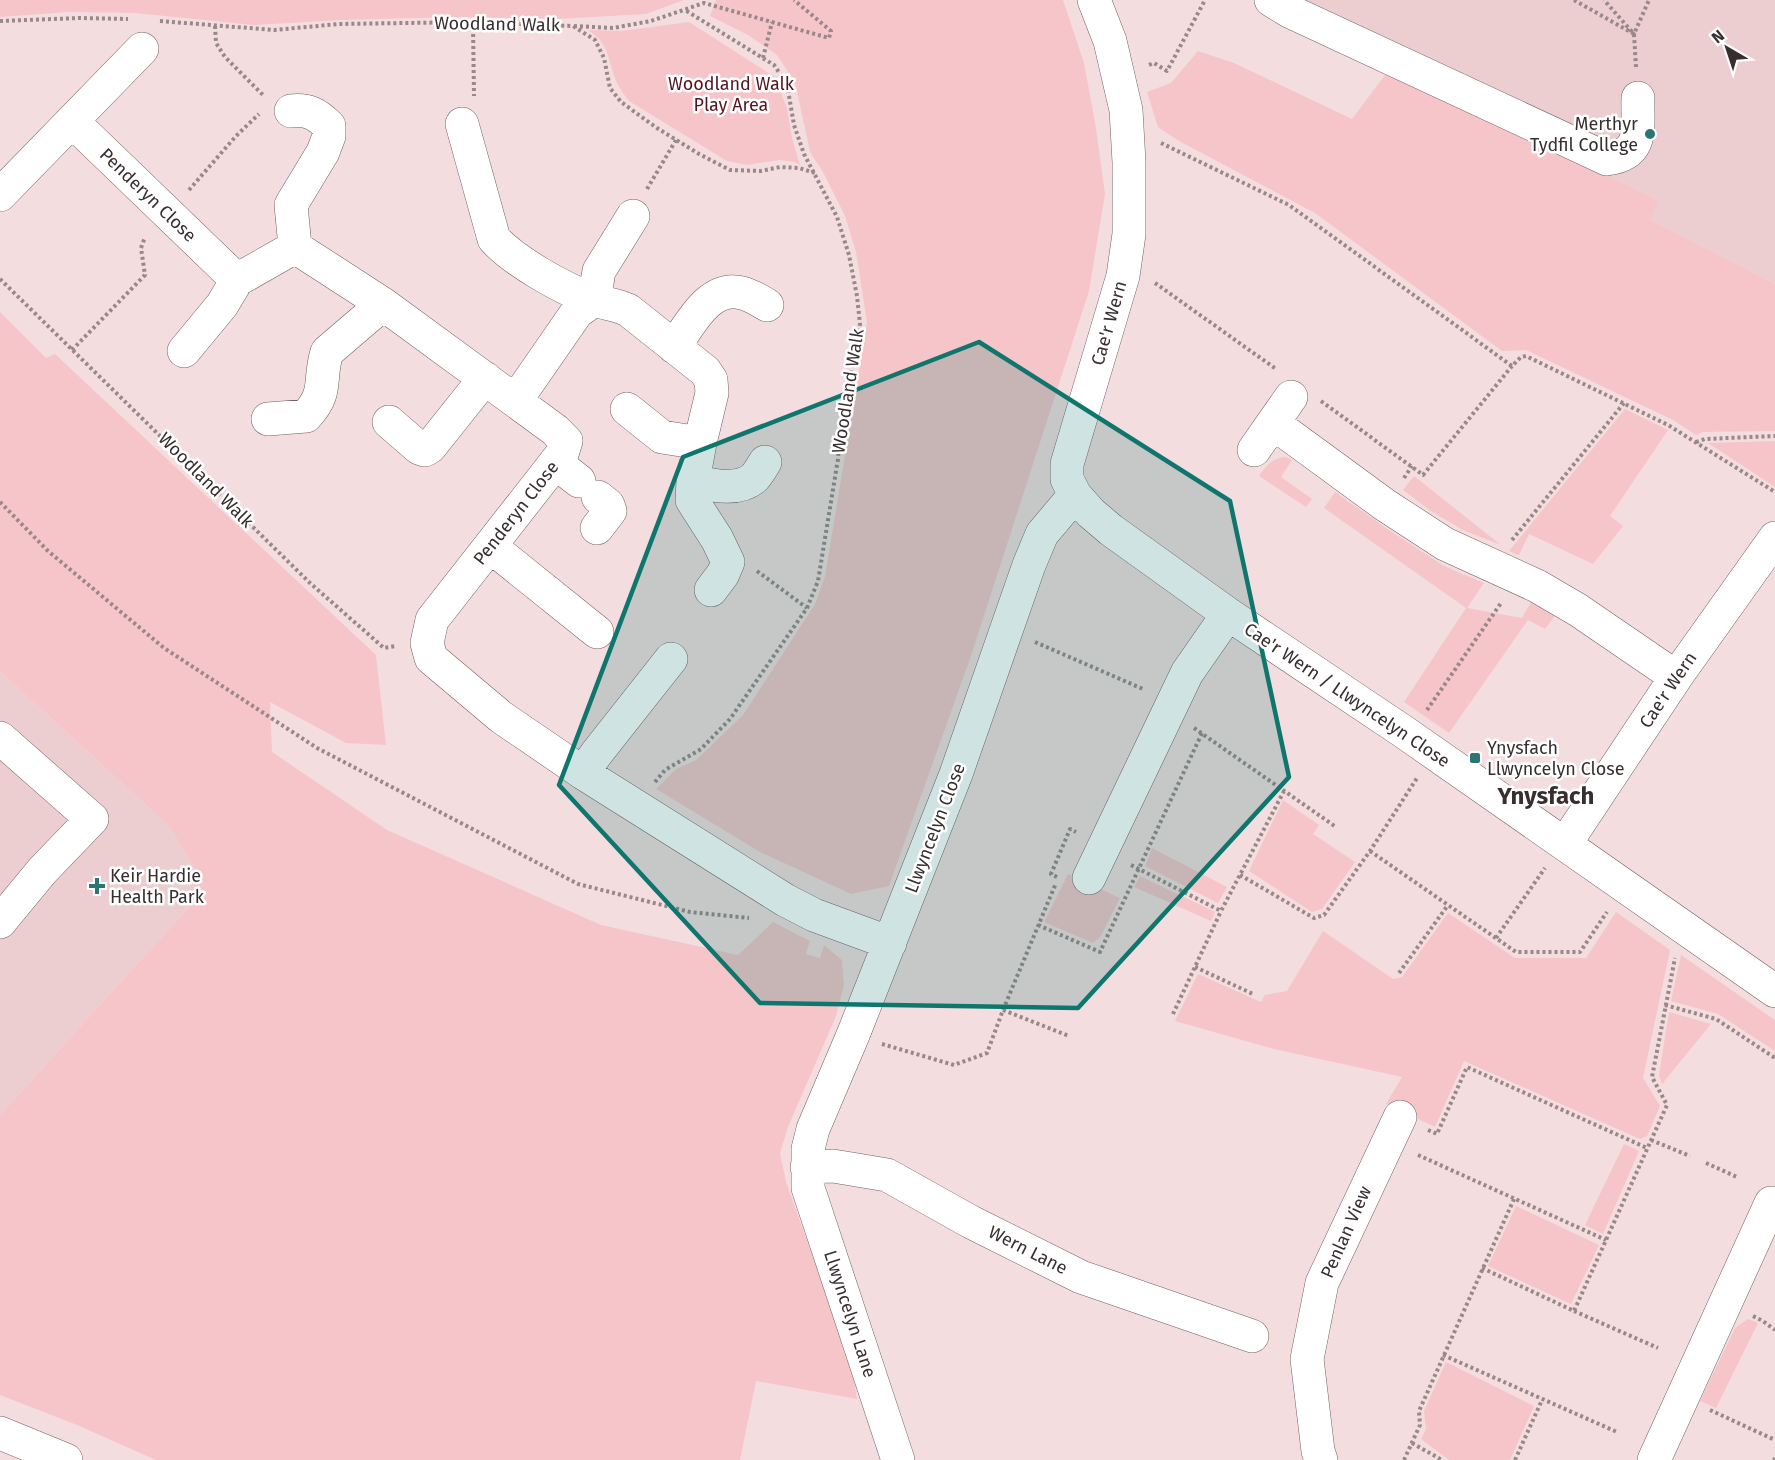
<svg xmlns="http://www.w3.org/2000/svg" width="1775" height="1460" viewBox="0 0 1775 1460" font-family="'Fira Sans',sans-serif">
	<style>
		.built { fill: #edced0 }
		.green { fill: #f6c5c9 }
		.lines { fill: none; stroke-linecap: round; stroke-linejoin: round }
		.minor-casing { stroke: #736061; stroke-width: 34 }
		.highway-casing { stroke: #736061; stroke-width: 34 }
		.path { stroke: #988889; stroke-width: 4; stroke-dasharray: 3 3; stroke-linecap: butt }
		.minor { stroke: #fff; stroke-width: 33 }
		.highway { stroke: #fff; stroke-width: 33 }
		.marked { fill: #0f766e; fill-opacity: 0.2; stroke: #0f766e; stroke-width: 4.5; stroke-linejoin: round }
		.poi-dot { fill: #2b7573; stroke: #fff; stroke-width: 2 }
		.labels { text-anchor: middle; stroke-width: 5; stroke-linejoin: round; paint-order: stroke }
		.street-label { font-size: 18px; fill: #372f2f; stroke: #fff }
		.park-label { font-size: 18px; fill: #521621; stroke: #fff }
		.poi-label { font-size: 18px; fill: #372f2f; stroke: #fff; text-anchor: start }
		.district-label { font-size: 24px; font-weight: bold; fill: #372f2f; stroke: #fff }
	</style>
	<rect width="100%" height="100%" fill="#f4dddf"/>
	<path class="built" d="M 1276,0 L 1775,0 L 1775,284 L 1649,220 L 1657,201 L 1391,67 Z
		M 0,671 L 169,826 L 195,868 L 192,904 L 0,1115 Z"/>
	<path class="green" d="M 0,0 L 684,0 L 646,14 L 557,19 L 455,17 L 340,20 L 254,25 L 135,13 L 69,12 L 0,17 Z
		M 716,0 L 1063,0 L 1084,63 L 1096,128 L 1105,194 L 1089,291 L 971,656 L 889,886 L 851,894 L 760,852 L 656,789 L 676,769 L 696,760 L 743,715 L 815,604 L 825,576 L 867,322 L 856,252 L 845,216 L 823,172 L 810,152 L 795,82 L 777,55 L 748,35 L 710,16 Z
		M 689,22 L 775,77 L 787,108 L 792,138 L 800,165 L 794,162 L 779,160 L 747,165 L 727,161 L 629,101 C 625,96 621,90 618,85 C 607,62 611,44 588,30 L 621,31 Z
		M 1198,51 L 1234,63 L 1352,119 L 1391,67 L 1658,201 L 1650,220 L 1775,284 L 1775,431 L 1703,432 L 1696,435 L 1673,420 L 1526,350 L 1502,351 L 1315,213 L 1179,141 L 1158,127 L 1147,92 L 1171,83 Z
		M 0,312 L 46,358 L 55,354 L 376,655 L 386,745 L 346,743 L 270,702 L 272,752 L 387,830 L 601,925 L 738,955 L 773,922 L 810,941 L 806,954 L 820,958 L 824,945 L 842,960 L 844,986 L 836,1016 L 788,1127 L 780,1153 L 786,1182 L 852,1367 L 857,1399 L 756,1381 L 740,1460 L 156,1460 L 77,1425 L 0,1395 L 0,1115 L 192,904 L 195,868 L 169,826 L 0,671 Z
		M 1625,409 L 1668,430 L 1610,516 L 1623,526 L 1593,564 L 1529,534 L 1519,555 L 1509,551 Z
		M 1775,441 L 1775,487 L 1708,443 Z
		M 1286,457 L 1292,460 L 1281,477 L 1312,499 L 1306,507 L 1259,476 C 1267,465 1272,458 1286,457 Z
		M 1414,476 L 1501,545 L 1463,530 L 1431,511 L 1403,490 Z
		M 1335,492 L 1386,528 L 1444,566 L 1484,583 L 1467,608 L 1522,618 L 1534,597 L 1558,612 L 1545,629 L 1528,620 L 1449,733 L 1404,702 L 1466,608 L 1324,508 Z
		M 1283,800 L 1319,825 L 1313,834 L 1355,862 L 1322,909 L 1312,912 L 1249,871 Z
		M 1152,848 L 1227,887 L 1218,903 L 1145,866 Z
		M 1068,874 L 1120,898 L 1101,936 L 1093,943 L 1044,922 Z
		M 1140,876 L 1215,912 L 1211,921 L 1134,887 Z
		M 1616,912 L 1670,950 L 1643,1078 L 1660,1106 L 1647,1136 L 1640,1139 L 1464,1061 L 1435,1127 L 1386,1104 L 1402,1077 L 1274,1049 L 1175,1021 L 1198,974 L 1261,1002 L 1265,995 L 1287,991 L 1323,931 L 1393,979 L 1402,977 L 1448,913 L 1515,958 L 1586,958 Z
		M 1681,955 L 1775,1020 L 1775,1051 L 1718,1014 L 1671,1001 Z
		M 1669,1012 L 1711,1024 L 1662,1084 L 1659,1075 Z
		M 1624,1144 L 1639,1151 L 1603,1234 L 1585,1225 Z
		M 1516,1206 L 1599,1245 L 1571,1304 L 1488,1266 Z
		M 1748,1319 L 1758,1323 L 1716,1408 L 1700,1401 L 1735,1328 Z
		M 1446,1362 L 1534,1406 L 1510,1460 L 1449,1460 L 1421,1439 L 1426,1429 L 1424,1411 Z"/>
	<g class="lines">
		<g class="minor-casing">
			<path id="minor" d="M 1094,0 L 1110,41 L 1126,110 L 1129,162 L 1129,234 L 1123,276 L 1067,464 L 1067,479 L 1075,495 L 1091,513 L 1111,530 L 1228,614 L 1404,732 L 1775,991
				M 1271,0 L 1289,11 L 1607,159 C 1645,154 1637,128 1638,98
				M 291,111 C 308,109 317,114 329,126 L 329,136 L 323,152 L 291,205 L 295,247
				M 72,121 L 237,280 L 295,247 L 383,304 L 555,430 L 566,441 L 562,454 L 432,620 L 427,643 L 431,658 L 501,717 L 583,773 L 785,900 L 814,915 L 890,943
				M 462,124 L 494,239 C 514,261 563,289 592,299 C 605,304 615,304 628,310 L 705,371 L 711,380 L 712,393 L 700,443 L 693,481 L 692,500 L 717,539 L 728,562 L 723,574 L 711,590
				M 0,195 L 142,49
				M 674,347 C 690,325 709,284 742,293 C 751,295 760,301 767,305
				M 184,351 L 222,305 L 237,280
				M 516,400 L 577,312 L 594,300 L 599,271 L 633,216
				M 627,409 L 662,437 L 700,443
				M 268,419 L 306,416 C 329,392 318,380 327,352 L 383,304
				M 389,422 L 419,448 L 425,450 L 430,447 L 485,378
				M 1273,423 L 1385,505 L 1445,544 L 1537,586 L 1578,610 L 1676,677
				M 1254,450 L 1291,397
				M 556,463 L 579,481
				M 693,481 C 712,485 737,492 754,478 C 758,474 762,467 765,462
				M 597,528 L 610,511 L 608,505 L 598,497
				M 490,546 L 597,632
				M 0,738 L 92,819 L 42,871 L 0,922
				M 583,773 L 596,754 L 671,659
				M 1565,844 L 1676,677 L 1775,538
				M 1089,878 L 1187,673 L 1228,614
				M 807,1167 L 833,1166 L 887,1175 L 971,1222 L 1081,1277 L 1252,1336
				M 898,1460 L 808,1188 L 808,1149 L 813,1129 L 853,1035 L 956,774 L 1029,565 L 1042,534 L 1075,495
				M 1321,1460 L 1318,1451 L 1307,1359 L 1322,1283 L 1400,1117
				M 1654,1460 L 1771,1203"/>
		</g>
		<g class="highway-casing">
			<path id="highway" d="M 0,1433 L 66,1460"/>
		</g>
		<path class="path" d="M 1574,0 L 1634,34 L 1604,0
			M 0,21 L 80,18 L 128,19
			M 160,21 L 274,30 L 339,24 L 473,22 L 573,26 L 595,40 L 604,58 L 610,88 L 621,102 L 657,128 L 699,154 L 730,170 L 761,171 L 780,167 L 799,168 L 815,173
			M 473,22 L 474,96
			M 215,26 L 216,43 L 225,57 L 263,95
			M 574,26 L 613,28 L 651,21 L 704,3 L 829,38 L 831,31 L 794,0
			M 763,58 L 772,22
			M 1149,65 L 1154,63 L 1167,71 L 1205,0
			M 1636,67 L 1634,34 L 1649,0
			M 1161,143 L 1289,205 L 1512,366 L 1521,357 L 1526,356 L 1668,425 L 1775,492
			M 647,189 L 676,140
			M 189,190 L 236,136 L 259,114
			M 0,279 L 310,583 L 384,648 L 396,646
			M 1155,283 L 1276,369
			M 72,350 L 145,275 L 141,248 L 145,237
			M 1321,401 L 1423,475 L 1512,366
			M 1696,442 L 1705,439 L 1775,436
			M 1404,478 L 1412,466
			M 0,502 L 48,551 L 164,648 L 317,748 L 578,884 L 690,912 L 749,918
			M 1512,540 L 1624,403
			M 757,571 L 807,608
			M 1035,642 L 1143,689
			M 1427,710 L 1501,603
			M 1194,728 L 1336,827
			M 655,782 L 665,770 L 701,749 L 730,719 L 807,608 L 818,581 L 838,459 L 840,430 L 860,324 L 857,296 L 849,255 L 837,217 L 804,154 L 794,125 L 787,84 L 774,65 L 685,10
			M 1370,851 L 1516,952 L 1580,952 L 1607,912
			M 1131,865 L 1221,911 L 1284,791
			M 1240,875 L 1314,918 L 1324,915 L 1370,851 L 1417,778
			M 1057,877 L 1051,874 L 1070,829 L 1076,832
			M 1038,925 L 1100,952 L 1202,733
			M 1496,938 L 1545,868
			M 1195,967 L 1253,994
			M 1399,973 L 1448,905
			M 1665,1005 L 1716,1019 L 1775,1058
			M 1003,1010 L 1056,883
			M 1173,1014 L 1221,911
			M 882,1044 L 954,1065 L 987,1053 L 1003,1010 L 1069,1036
			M 1428,1130 L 1437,1134 L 1467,1067 L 1647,1148
			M 1651,1140 L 1690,1156
			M 1418,1155 L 1606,1240
			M 1706,1163 L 1737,1177
			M 1482,1268 L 1574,1311 L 1667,1105 L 1652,1077 L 1675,958
			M 1574,1311 L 1658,1348
			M 1753,1316 L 1763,1321 L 1775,1330
			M 1443,1355 L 1617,1432
			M 1710,1410 L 1775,1440
			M 1412,1443 L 1442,1460
			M 1404,1460 L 1420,1425 L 1419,1411 L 1514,1199
			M 1515,1460 L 1542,1400
			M 1774,1460 L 1775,1458"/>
		<use href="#minor" class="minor"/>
		<use href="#highway" class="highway"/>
	</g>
	<path class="marked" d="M 979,342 L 1230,501 L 1289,777 L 1078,1008 L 760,1003 L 559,785 L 683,457 Z"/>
	<g class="poi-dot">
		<circle cx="1650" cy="134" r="6"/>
		<rect x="1469" y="752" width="12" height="12" rx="3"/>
		<path d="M94 877h6v6h6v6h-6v6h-6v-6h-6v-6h6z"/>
	</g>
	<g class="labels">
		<g class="street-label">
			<text transform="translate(497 24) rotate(1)" y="6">Woodland Walk</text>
			<text transform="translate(148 195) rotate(44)" y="6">Penderyn Close</text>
			<text transform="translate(1109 323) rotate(-74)" y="6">Cae'r Wern</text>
			<text transform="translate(848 391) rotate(-81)" y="6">Woodland Walk</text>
			<text transform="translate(206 480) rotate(45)" y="6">Woodland Walk</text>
			<text transform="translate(516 513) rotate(-52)" y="6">Penderyn Close</text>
			<text transform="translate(1668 690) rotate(-56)" y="6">Cae'r Wern</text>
			<text transform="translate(1347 695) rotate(34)" y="6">Cae'r Wern / Llwyncelyn Close</text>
			<text transform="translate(935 828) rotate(-69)" y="6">Llwyncelyn Close</text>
			<text transform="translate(1346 1232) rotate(-66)" y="6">Penlan View</text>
			<text transform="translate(1028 1250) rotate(27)" y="6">Wern Lane</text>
			<text transform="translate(850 1314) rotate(72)" y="6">Llwyncelyn Lane</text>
		</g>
		<g class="park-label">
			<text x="731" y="90">Woodland Walk<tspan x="731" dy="21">Play Area</tspan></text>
		</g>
		<g class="poi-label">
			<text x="1638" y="130" text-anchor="end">Merthyr<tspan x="1638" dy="21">Tydfil College</tspan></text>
			<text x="1487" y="754">Ynysfach<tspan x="1487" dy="21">Llwyncelyn Close</tspan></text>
			<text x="110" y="882">Keir Hardie<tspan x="110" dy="21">Health Park</tspan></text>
		</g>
		<g class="district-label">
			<text x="1546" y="804">Ynysfach</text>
		</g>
	</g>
	<g transform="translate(1727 48) rotate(321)" stroke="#ffffff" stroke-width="4.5" paint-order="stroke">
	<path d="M0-4.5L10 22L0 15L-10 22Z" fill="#372f2f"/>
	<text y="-9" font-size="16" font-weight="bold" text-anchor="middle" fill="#372f2f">N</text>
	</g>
</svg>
